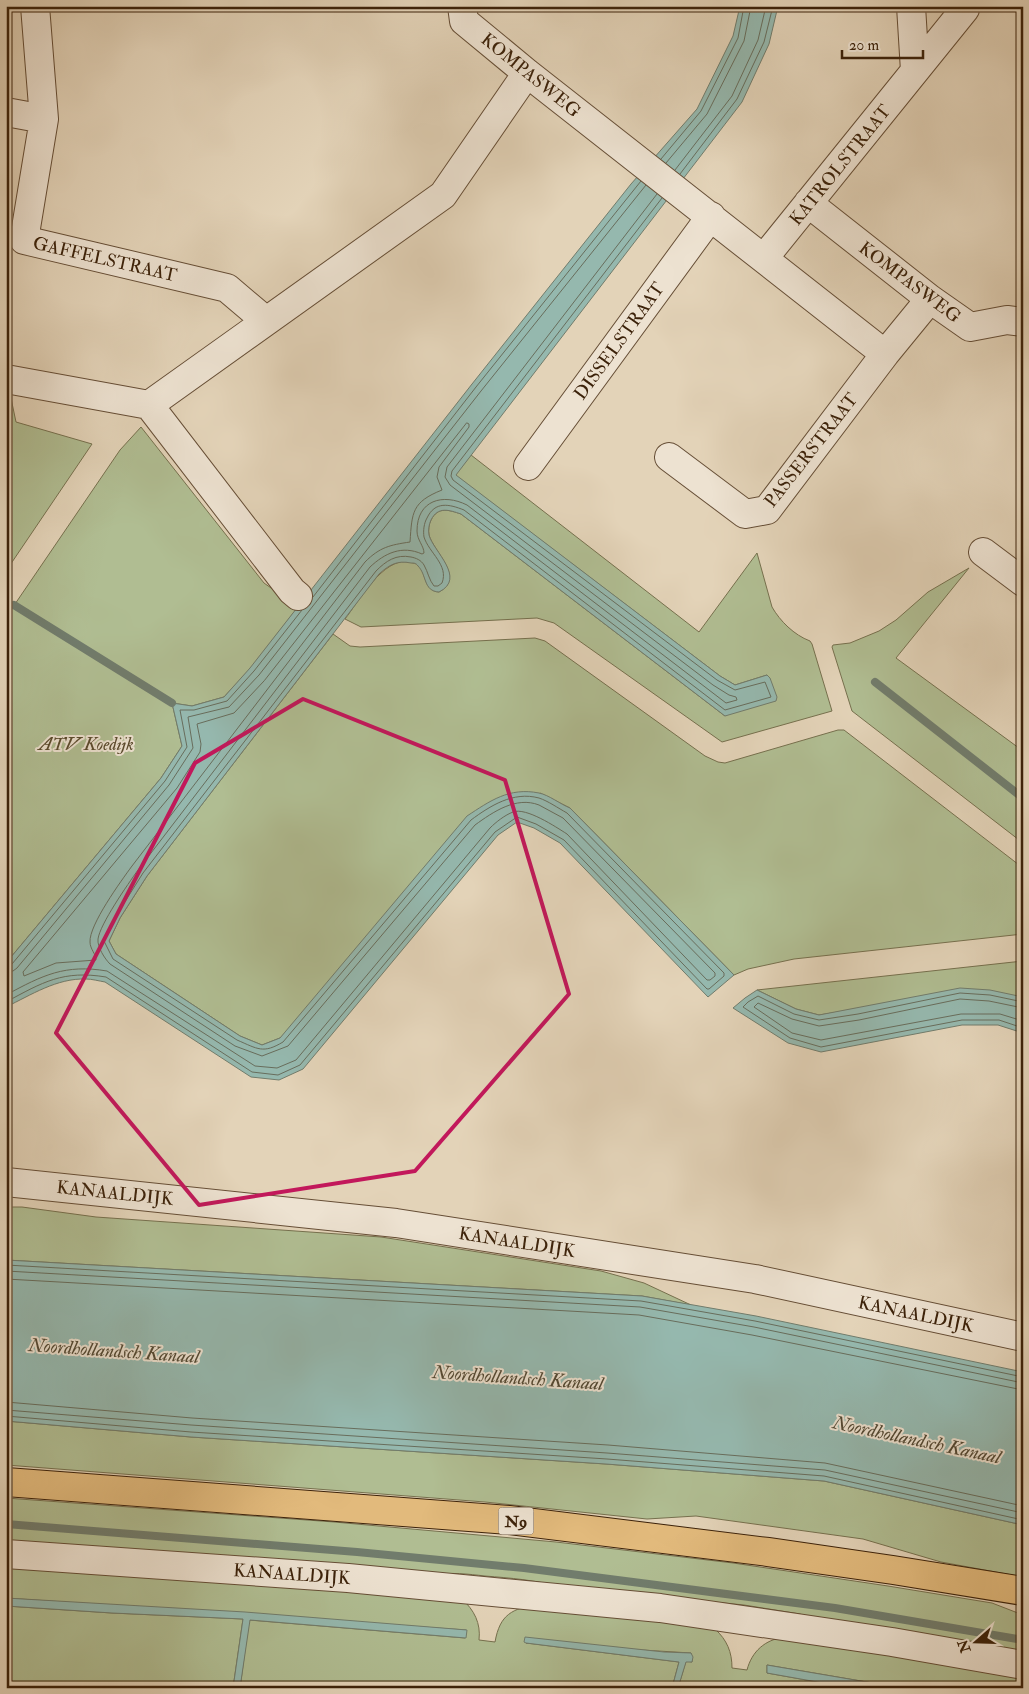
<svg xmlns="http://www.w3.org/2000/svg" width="1029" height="1694" viewBox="0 0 1029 1694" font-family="'IM FELL Double Pica',serif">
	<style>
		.green { fill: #b0bd92; stroke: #76704e }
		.water { fill: #95b8ae; stroke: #717c6c }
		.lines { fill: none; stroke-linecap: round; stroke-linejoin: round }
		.shore { stroke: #686d5c; stroke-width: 1 }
		.stream { stroke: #717c6c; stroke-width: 8 }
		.minor-casing { stroke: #664e36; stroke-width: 30 }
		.tertiary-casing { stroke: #664e36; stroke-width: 30 }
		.primary-casing { stroke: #3c220a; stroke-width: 30 }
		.minor { stroke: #ede2d1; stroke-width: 28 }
		.tertiary { stroke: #ede2d1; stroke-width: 28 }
		.primary { stroke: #e2ba7c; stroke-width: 28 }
		.marked { fill: none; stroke: #c2185b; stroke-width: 4; stroke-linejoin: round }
		.labels { text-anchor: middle; stroke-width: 4; stroke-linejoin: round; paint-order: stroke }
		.shield { fill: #ede2d1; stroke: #715c46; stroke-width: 1 }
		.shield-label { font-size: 16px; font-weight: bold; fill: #3c220a }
		.street-label { font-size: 18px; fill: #3c220a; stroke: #ede2d1 }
		.park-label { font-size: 18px; font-style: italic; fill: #59492c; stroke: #ede2d1 }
		.water-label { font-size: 19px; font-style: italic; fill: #524833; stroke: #ede2d1 }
	</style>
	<rect width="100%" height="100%" fill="#e3d3b8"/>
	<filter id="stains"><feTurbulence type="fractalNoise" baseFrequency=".004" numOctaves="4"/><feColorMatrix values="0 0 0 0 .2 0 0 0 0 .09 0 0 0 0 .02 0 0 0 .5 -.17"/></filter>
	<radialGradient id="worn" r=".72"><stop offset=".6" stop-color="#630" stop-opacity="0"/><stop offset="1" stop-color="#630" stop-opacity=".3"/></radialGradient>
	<path class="green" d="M 6,384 L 8,384 L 16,422 L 92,444 L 6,571 Z
		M 141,427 L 264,583 L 298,607 L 251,668 L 224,697 L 192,706 L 172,703 L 182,746 L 161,778 L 6,963 L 6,599 L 15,604 L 120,450 Z
		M 471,455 L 699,632 L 757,553 L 772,607 C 780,621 794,635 810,641 L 812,644 L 832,711 L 722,742 L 554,623 L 537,618 L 361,627 L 345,619 C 359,601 383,557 409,562 C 412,563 417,563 419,566 C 427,576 424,591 439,592 C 466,578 433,551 429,535 C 428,530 429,524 431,520 C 438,506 449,510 461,514 L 725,716 L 767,675 L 735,685 L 720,676 L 455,475 Z
		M 969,568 L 896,658 L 1023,751 L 1023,843 L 852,711 L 832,647 L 833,645 L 850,643 L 879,631 L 896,620 L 928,592 Z
		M 333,634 L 350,646 L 360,647 L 535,638 L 545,641 L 705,756 L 718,762 L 725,763 L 838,730 L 844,730 L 1023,868 L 1023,934 L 794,959 L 748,969 L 734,975 L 570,808 L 540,793 L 280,1038 L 262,1045 L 240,1036 L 116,954 L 109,941 L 120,918 L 147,876 Z
		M 1023,961 L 1023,997 L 1018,996 L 857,1009 L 819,1015 L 796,1009 L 757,990 Z
		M 6,1207 L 22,1207 L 96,1217 L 381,1237 L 601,1271 L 644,1283 L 691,1305 L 642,1296 L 6,1260 Z
		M 6,1421 L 191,1437 L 606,1464 L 824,1481 L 1023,1525 L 1023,1577 L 941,1562 L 863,1539 L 696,1516 L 647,1519 L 485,1502 L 6,1465 Z
		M 6,1498 L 334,1522 L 556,1542 L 733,1563 L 888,1586 L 992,1603 L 1023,1615 L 1023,1655 L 816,1621 L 800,1614 L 744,1605 L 560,1587 C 536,1580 510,1578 485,1576 C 468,1574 451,1572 434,1575 L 6,1546 Z
		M 6,1565 L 462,1599 C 474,1610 481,1623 479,1640 L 495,1642 C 500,1614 512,1609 538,1604 L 715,1629 C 727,1640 732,1652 732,1668 L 747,1670 C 752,1651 765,1640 784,1637 L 1023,1675 L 1023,1688 L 902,1688 L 767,1665 L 767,1673 L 851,1688 L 678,1688 L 686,1661 L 692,1662 L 691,1653 L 526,1643 L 679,1662 L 672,1688 L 240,1688 L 249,1620 L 465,1638 L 466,1630 L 6,1598 Z
		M 6,1606 L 112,1613 L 243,1619 L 233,1688 L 6,1688 Z"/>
	<path class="water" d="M 740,6 L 778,6 L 769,44 L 742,102 L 456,475 L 720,676 L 735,685 L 767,675 L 770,678 L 777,697 L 776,701 L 725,716 L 461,514 C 449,510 438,506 431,520 C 429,524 428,530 429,535 C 433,551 467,578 439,592 C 423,591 427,575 418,566 C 416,563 414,563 411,563 C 397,560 389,565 379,574 L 147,876 L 120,918 L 109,941 L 116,954 L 240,1036 L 262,1045 L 280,1038 L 467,816 C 490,801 509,787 539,793 C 549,795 560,804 570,808 L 734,975 L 708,997 L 560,843 L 534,828 L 517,822 L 498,835 L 303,1069 L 279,1080 L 251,1077 L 105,982 C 99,981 92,979 86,979 C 57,978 31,995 6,1007 L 6,963 L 161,778 L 182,746 L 172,703 L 192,706 L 224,697 L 250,668 L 472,384 L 631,184 L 697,109 L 733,36 Z
		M 960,988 L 990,990 L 1023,997 L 1023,1033 L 998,1025 L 962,1025 L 821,1052 L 788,1043 L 733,1008 L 745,998 L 757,990 L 796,1009 L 819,1015 Z
		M 6,1260 L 642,1296 L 756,1316 L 1023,1372 L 1023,1525 L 824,1481 L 606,1464 L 191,1437 L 6,1421 Z
		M 6,1598 L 245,1612 L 467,1630 L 466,1638 L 250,1620 L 240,1688 L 233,1688 L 243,1619 L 112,1613 L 6,1606 Z
		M 525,1637 L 664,1652 L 691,1653 L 693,1657 L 692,1662 L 686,1662 L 678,1688 L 672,1688 L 679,1662 L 526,1643 L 524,1642 Z
		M 767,1665 L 902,1688 L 851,1688 L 767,1673 Z"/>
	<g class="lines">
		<path class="shore" d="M 661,159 L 701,111 L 738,38 L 744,6
			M 666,163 L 707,114 L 744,41 L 751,6
			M 675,170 L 732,96 L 758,40 L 766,6
			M 680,174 L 737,99 L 764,42 L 773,6
			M 467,423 L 469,424 L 469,427 L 439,467 L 437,477 L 442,490 C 412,502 412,512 410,542 C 390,545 380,547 365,562 L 132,866 C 121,881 89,925 90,942 C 90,949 96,954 96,960 L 56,963 L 24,976 L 23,972 L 177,788 L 200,752 L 201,744 L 197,724 L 234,713 L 264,681 Z
			M 313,597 L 476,387 L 641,181
			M 6,966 L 12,964 L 165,781 L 187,747 L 180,710 L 194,710 L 227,701 L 254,671 L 302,610
			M 6,972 L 13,971 L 17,968 L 169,785 L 193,748 L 188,717 L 229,707 L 259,675 L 481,391 L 646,185
			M 6,995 C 43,975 65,964 107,971 L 255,1066 L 277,1068 L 296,1060 L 490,828 C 496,822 505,815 513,812 C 526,807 556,827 567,834 L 707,980 L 710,980 L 715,976 L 715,973 L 563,818 C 555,814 547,809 539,805 C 516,796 493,812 475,825 L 288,1046 L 262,1056 L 235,1046 L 110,964 C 105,959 97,947 98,939 C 100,924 128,884 138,870 L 370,567 C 385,553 402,545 422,554 L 424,553 C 424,546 417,540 417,531 C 417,500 443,493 467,505 L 726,703 L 737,700 L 736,697 L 729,695 L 713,685 L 450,485 L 445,477 L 447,467 L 657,194
			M 6,1002 C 43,982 63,970 106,977 L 252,1072 L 278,1075 L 300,1065 L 495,832 L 517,817 L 536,824 L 564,840 L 707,989 L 709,989 L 724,976 L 724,973 L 567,813 C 558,808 548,801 539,798 C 513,791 490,806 471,820 L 283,1042 C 263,1054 258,1049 237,1040 L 113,959 L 104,941 L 116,916 L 143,873 L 376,571 C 386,561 396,554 411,557 C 416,558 421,560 424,565 C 428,572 429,580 434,586 L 438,586 L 442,583 C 449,565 429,553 424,537 C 423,531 424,523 427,518 C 435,501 449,504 464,510 L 725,710 L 771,697 L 765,682 L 735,690 L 717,680 L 453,480 L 451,476 L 452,471 L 662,198
			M 1023,1002 L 990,995 L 960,993 L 858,1014 L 819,1020 L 794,1014 L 758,996 L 748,1002 L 743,1007 L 790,1038 L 821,1047 L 962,1020 L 999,1020 L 1023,1028
			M 1023,1008 L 989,1001 L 960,999 L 859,1020 L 819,1026 L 792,1019 L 758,1003 L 754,1007 L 792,1033 L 821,1040 L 961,1014 L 1000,1014 L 1023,1021
			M 6,1265 L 641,1301 L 755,1321 L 1023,1377
			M 6,1271 L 640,1307 L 754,1327 L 1023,1383
			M 6,1279 L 639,1315 L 752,1335 L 1023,1390
			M 6,1402 L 192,1418 L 608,1445 L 825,1463 L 1023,1506
			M 6,1410 L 191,1425 L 607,1453 L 825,1470 L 1023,1513
			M 6,1416 L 191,1432 L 607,1459 L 824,1476 L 1023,1520"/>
		<path class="stream" d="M 14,605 L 172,703
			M 875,682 L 1023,798
			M 6,1524 L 357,1552 L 524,1568 L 835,1608 L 1023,1640"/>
		<g class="minor-casing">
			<path id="minor" d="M 35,6 L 44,119 L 24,240 L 227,288 L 266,321
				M 462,6 L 464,21 L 527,73 L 885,354
				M 911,6 L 915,71
				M 6,112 L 44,119
				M 808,203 L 930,299 L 970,327 L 1007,320 L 1023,322
				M 764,258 L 965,9 L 965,6
				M 6,379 L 149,405 L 443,195 L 527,73
				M 149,405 L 292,591 L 298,596
				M 669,457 L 745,514 L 767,510 L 885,354 L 930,299
				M 528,466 L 711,216
				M 983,552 L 1023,582
				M 6,1554 L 348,1578 L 660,1608 L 892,1642 L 1023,1665"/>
		</g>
		<g class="tertiary-casing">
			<path id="tertiary" d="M 6,1182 L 396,1223 L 755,1279 L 1023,1337"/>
		</g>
		<g class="primary-casing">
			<path id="primary" d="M 6,1482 L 509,1520 L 768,1552 L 893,1570 L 1023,1591"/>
		</g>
		<use href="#minor" class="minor"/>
		<use href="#tertiary" class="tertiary"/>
		<use href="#primary" class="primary"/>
	</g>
	<path class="marked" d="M 303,699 L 505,780 L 569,994 L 415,1171 L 199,1205 L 56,1033 L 195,763 Z"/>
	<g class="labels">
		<rect class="shield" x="498.5" y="1507.5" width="35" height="27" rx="4"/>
		<g class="shield-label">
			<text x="516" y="1527">N9</text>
		</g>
		<g class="street-label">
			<text transform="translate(531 75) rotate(39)" y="6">KOMPASWEG</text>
			<text transform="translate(840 165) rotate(-51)" y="6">KATROLSTRAAT</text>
			<text transform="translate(105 259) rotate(13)" y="6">GAFFELSTRAAT</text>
			<text transform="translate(910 282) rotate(37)" y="6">KOMPASWEG</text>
			<text transform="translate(619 341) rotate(-54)" y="6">DISSELSTRAAT</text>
			<text transform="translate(811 450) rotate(-52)" y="6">PASSERSTRAAT</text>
			<text transform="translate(115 1193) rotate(6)" y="6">KANAALDIJK</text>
			<text transform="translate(517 1242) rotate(9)" y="6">KANAALDIJK</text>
			<text transform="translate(916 1314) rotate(12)" y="6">KANAALDIJK</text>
			<text transform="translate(292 1574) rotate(4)" y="6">KANAALDIJK</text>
		</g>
		<g class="park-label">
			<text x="86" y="750">ATV Koedijk</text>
		</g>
		<g class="water-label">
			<text transform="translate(114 1350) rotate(4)" y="7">Noordhollandsch Kanaal</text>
			<text transform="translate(518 1377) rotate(4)" y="7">Noordhollandsch Kanaal</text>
			<text transform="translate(917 1439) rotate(12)" y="7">Noordhollandsch Kanaal</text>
		</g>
	</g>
	<rect width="1029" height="1694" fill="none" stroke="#e3d3b8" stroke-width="25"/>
	<rect x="8" y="8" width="1014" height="1679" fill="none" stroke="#3c220a" stroke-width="2.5"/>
	<rect x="12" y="12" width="1004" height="1669" fill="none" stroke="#3c220a"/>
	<g transform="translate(976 1642) rotate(250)" stroke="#ede2d1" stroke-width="4" paint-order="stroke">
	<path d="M0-4L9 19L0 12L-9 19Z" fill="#3c220a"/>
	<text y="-8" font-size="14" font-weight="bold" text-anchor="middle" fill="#3c220a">N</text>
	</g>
	<path d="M842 50v8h81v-8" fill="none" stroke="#3c220a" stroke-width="2.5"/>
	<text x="849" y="50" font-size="15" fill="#3c220a" stroke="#ede2d1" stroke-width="4" paint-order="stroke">20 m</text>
	<rect width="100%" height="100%" filter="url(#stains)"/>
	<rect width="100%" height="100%" fill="url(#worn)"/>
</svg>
